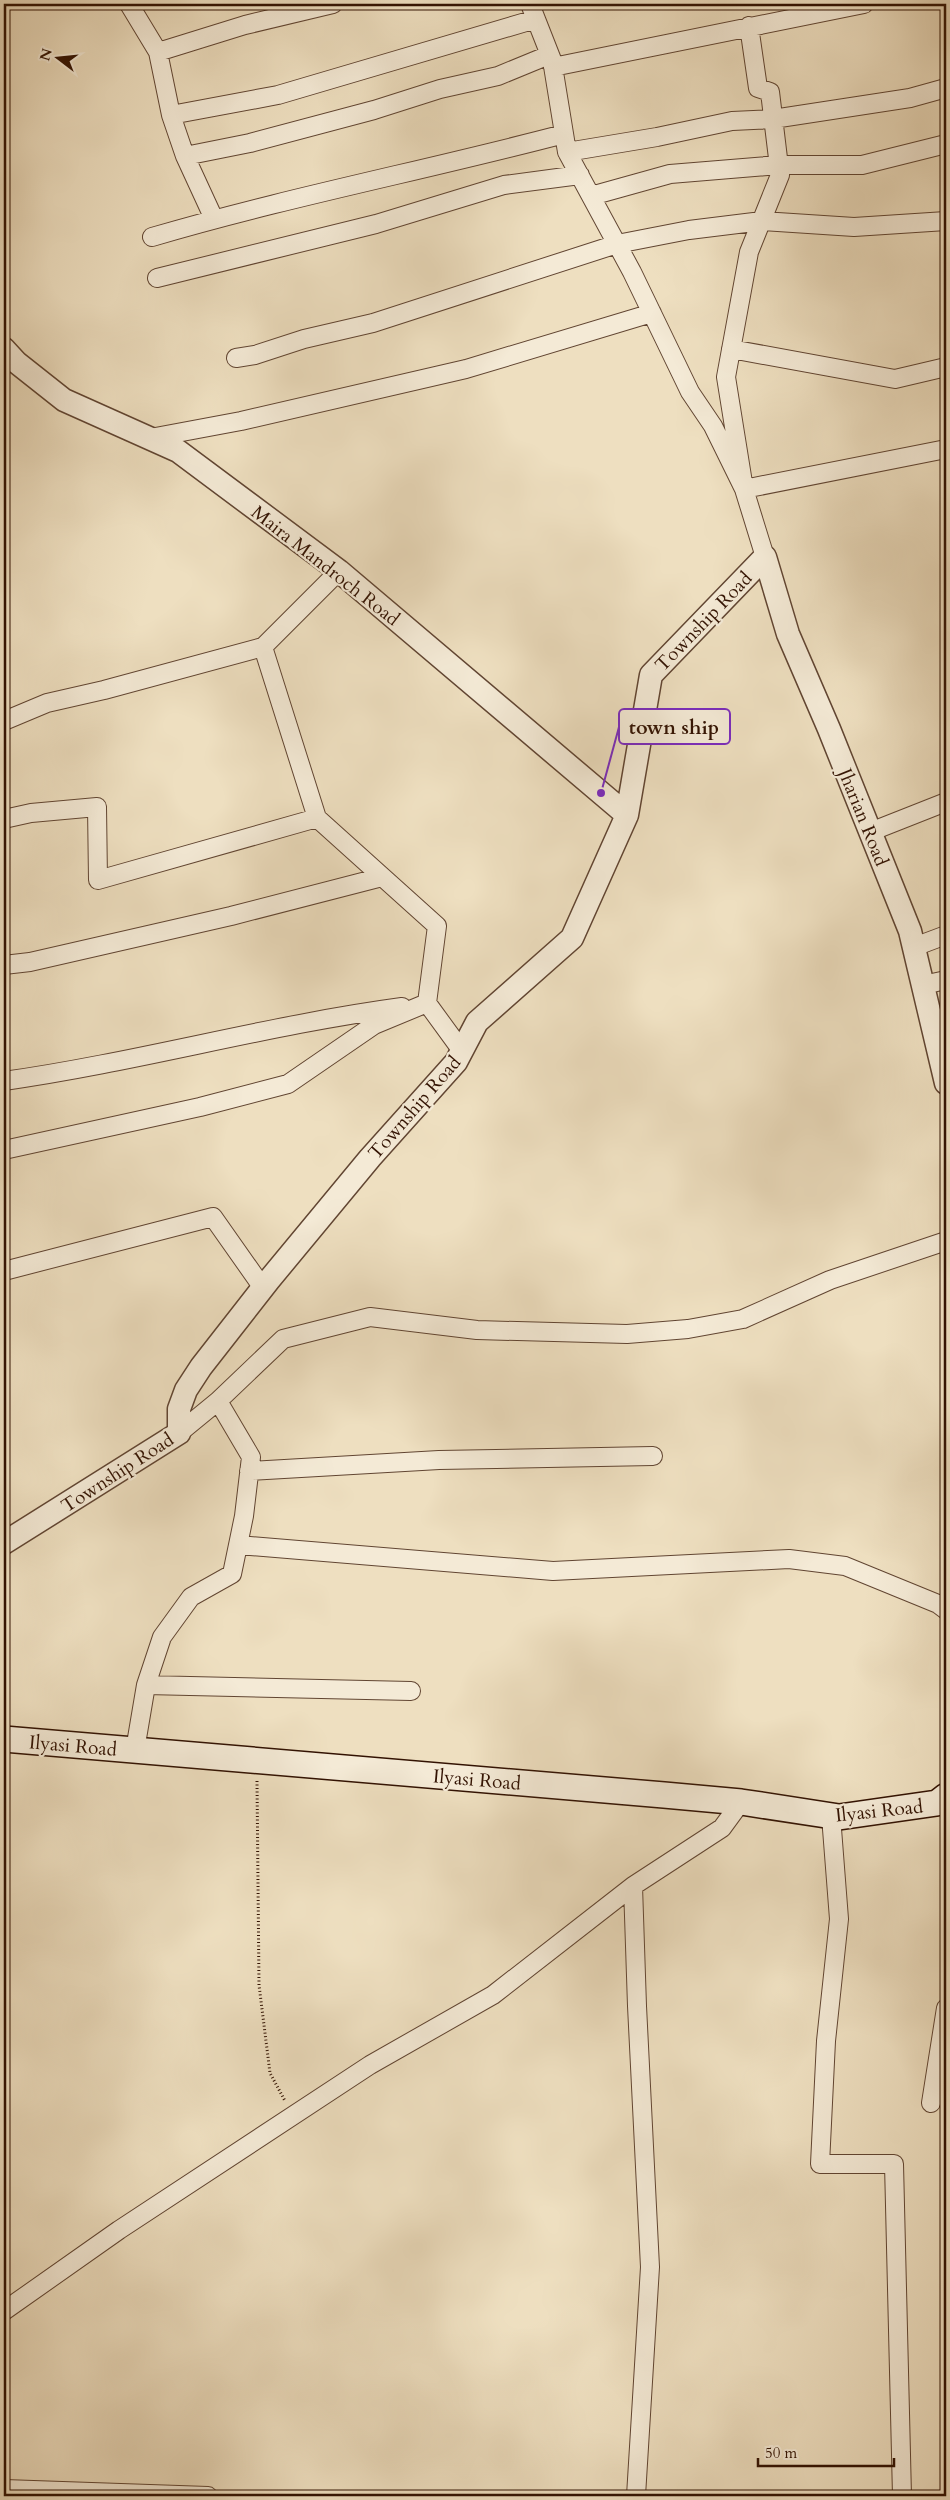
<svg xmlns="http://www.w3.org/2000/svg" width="950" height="2500" viewBox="0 0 950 2500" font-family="Cardo,serif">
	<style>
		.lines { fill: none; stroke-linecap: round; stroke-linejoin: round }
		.minor-casing { stroke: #614532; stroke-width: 20 }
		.tertiary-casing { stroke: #614532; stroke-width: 25 }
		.secondary-casing { stroke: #321202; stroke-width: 28 }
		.path { stroke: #321202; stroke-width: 3; stroke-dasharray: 1 2.5; stroke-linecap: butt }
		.minor { stroke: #f4ead6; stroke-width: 18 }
		.tertiary { stroke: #f4ead6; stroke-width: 22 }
		.secondary { stroke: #f4ead6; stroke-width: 25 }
		.labels { text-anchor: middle; stroke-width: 4.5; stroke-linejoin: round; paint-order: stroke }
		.street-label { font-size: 19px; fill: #321202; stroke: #f4ead6 }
		.leader { fill: none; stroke: #7b2cbf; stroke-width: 2 }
		.callout-dot { fill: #7b2cbf; stroke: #f4ead6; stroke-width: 2 }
		.callout { fill: #f4ead6; stroke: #7b2cbf; stroke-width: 2 }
		.callout-label { font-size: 20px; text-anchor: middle; font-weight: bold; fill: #321202 }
	</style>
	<rect width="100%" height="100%" fill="#eedfc0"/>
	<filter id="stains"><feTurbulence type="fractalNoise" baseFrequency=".004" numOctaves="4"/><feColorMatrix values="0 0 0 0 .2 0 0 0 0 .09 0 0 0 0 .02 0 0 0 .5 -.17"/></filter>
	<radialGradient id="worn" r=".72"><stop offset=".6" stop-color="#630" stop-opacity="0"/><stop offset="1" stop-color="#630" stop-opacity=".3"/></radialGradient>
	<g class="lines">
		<g class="minor-casing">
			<path id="minor" d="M 129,4 L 158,52 L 171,115 L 185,156 L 214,219
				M 530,4 L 552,60 L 567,152 L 632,272 L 690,392 L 713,426 L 744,489 L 765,557
				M 749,26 L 758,88 L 770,92 L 780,175 L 749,252 L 726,377 L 744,489 L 946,449
				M 158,52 L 245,25 L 333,4
				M 553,67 L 864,4
				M 171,115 L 278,95 L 536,19
				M 567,152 L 657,137 L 732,121 L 773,119 L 910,98 L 946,88
				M 185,156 L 250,143 L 374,110 L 440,89 L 498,76 L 549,55
				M 591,196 L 670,174 L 779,165 L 862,165 L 946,144
				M 152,237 C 288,197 427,170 564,134
				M 157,278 L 376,224 L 504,185 L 580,175
				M 731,349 L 895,379 L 946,367
				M 236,358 L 255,355 L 304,339 L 373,323 L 617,244 L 689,230 L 762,221 L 854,227 L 946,221
				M 150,438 L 241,421 L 466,369 L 652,313
				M 339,571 L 263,647 L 317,818 L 437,926 L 427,1003 L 462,1051
				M 4,721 L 47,703 L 104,690 L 263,647
				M 4,819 L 31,813 L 97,807 L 98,880 L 317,818
				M 870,832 L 946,802
				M 914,947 L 946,935
				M 4,965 L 30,962 L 231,916 L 382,877
				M 923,985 L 946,980
				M 4,1081 C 138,1062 268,1025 402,1007
				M 4,1150 L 200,1107 L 288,1084 L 374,1025 L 427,1003
				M 4,1271 L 213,1217 L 263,1288
				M 179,1433 L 218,1401 L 283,1339 L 370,1317 L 477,1330 L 627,1334 L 688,1329 L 743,1319 L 830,1280 L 946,1241
				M 249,1471 L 439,1460 L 653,1456
				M 238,1545 L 553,1571 L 789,1559 L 845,1566 L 938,1604 L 946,1610
				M 146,1685 L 411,1691
				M 135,1750 L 146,1685 L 162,1637 L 191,1597 L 232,1574 L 244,1516 L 251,1457 L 218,1401
				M 831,1816 L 839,1919 L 826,2041 L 820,2164 L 894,2164 L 902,2496
				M 633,1886 L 637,2006 L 650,2267 L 636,2496
				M 931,2103 L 946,2008
				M 4,2311 L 119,2230 L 370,2065 L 493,1995 L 633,1886 L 722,1828 L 741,1802
				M 4,2489 L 208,2496"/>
		</g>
		<g class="tertiary-casing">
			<path id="tertiary" d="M 4,349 L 16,362 L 64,400 L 178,451 L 339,571 L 627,815
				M 4,1543 L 179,1433 L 179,1409 L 186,1390 L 201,1367 L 269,1280 L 370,1158 L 456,1062 L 477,1022 L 572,938 L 627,815 L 651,675 L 765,557 L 788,634 L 829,729 L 910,931 L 946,1083"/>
		</g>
		<g class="secondary-casing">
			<path id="secondary" d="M 4,1739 L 664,1795 L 741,1802 L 839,1817 L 937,1803 L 946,1796"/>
		</g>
		<path class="path" d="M 257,1781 L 259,1985 L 270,2073 L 285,2101"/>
		<use href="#minor" class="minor"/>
		<use href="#tertiary" class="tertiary"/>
		<use href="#secondary" class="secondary"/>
	</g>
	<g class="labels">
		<g class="street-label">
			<text transform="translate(326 565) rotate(38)" y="7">Maira Mandroch Road</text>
			<text transform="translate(703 621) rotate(-46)" y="7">Township Road</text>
			<text transform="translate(864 817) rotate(68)" y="7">Jharian Road</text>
			<text transform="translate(414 1107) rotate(-49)" y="7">Township Road</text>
			<text transform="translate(117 1472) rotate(-33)" y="7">Township Road</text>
			<text transform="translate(73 1745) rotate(5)" y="7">Ilyasi Road</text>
			<text transform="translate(477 1779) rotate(5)" y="7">Ilyasi Road</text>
			<text transform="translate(879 1810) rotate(-6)" y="7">Ilyasi Road</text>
		</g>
	</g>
	<path class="leader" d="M601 793L619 727"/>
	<circle class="callout-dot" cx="601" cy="793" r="5"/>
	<rect class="callout" x="619" y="709" width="111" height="35" rx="5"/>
	<g class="callout-label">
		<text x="674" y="734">town ship</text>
	</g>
	<rect width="950" height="2500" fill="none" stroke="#eedfc0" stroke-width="20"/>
	<rect x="5" y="5" width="940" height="2490" fill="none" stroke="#321202" stroke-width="2.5"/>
	<rect x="10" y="10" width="930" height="2480" fill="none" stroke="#321202"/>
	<g transform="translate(58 58) rotate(286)" stroke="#f4ead6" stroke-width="4" paint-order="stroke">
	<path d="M0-4L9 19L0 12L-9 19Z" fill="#321202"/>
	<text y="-8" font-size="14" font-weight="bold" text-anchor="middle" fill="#321202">N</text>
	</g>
	<path d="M758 2458v8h136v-8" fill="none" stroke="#321202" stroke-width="2.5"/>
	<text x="765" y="2458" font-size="15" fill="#321202" stroke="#f4ead6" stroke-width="4" paint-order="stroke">50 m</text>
	<rect width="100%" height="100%" filter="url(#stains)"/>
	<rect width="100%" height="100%" fill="url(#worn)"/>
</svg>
